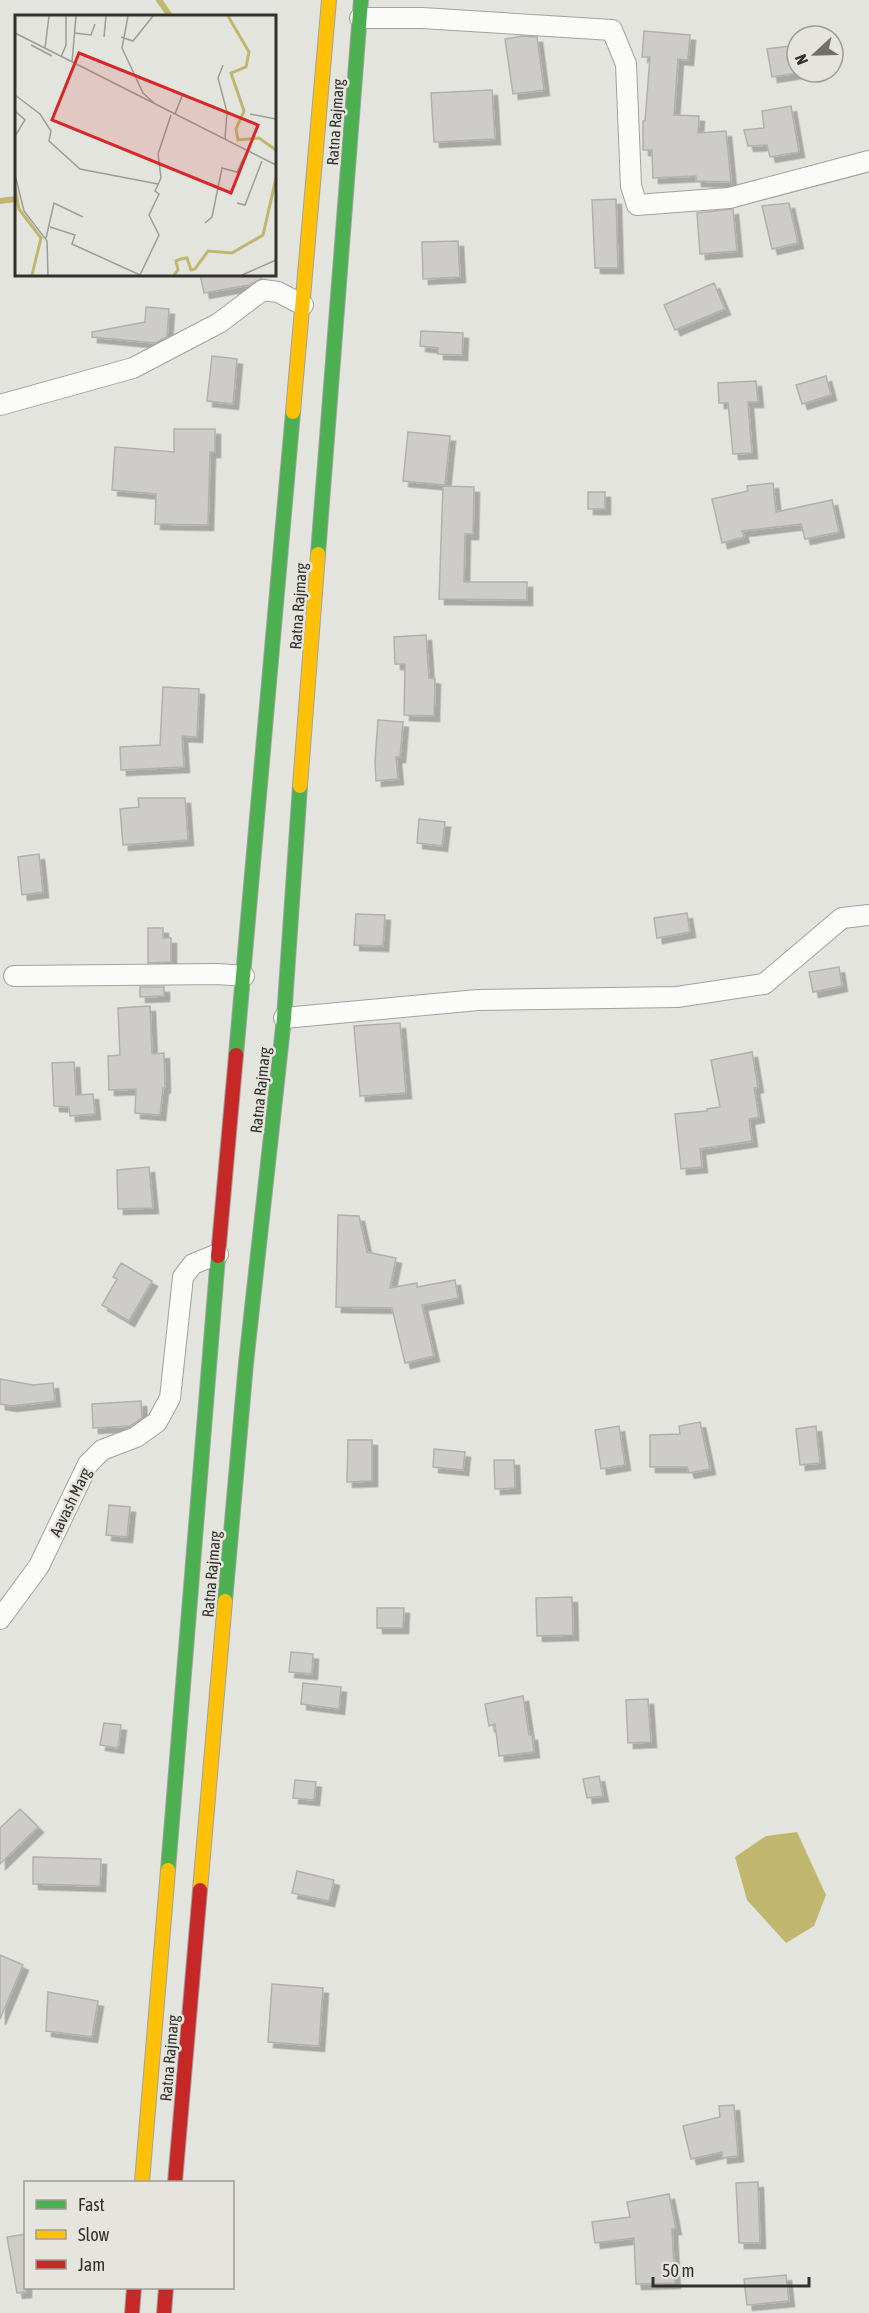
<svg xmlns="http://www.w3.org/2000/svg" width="869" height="2313" viewBox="0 0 869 2313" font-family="'Asap Condensed',sans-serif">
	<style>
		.water { fill: #c0b66e }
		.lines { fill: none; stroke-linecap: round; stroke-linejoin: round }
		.stream { stroke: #c0b66e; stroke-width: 6 }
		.building { fill: #cdccc9; stroke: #b0b0ac; stroke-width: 1.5; filter: url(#shadow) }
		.street-casing { stroke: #a1a19e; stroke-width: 22 }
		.fast-casing { stroke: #a1a19e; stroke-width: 16 }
		.slow-casing { stroke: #a1a19e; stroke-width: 16 }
		.jam-casing { stroke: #a1a19e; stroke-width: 16 }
		.street { stroke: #fbfbfa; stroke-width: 20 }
		.fast { stroke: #4caf50; stroke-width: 14 }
		.slow { stroke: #ffc107; stroke-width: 14 }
		.jam { stroke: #c62828; stroke-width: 14 }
		.labels { text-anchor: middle; stroke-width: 5; stroke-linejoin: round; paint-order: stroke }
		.street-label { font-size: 16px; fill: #31302e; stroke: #e5e5de }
		.inset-river { fill: none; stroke: #c0b66e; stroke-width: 3 }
		.inset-road { fill: none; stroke: #9c9c98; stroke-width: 1.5 }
		.view { fill: #d62828; fill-opacity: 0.15; stroke: #d62828; stroke-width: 3 }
		.inset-edge { fill: none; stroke: #31302e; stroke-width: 3 }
	</style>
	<defs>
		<filter id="shadow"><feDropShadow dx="5.5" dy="5.5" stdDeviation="0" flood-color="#0004"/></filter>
	</defs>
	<rect width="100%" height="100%" fill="#e4e4df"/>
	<path class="water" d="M 797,1832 L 826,1895 L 814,1926 L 786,1943 L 747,1900 L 735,1857 L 766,1836 Z"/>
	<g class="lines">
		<path class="stream" d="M 159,0 L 170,16
			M 0,201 L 16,199"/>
	</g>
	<path class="building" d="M 644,31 L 690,35 L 688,60 L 678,59 L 674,115 L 699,116 L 698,133 L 726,131 L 731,182 L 696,181 L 696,176 L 653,178 L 652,150 L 643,150 L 643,121 L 645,121 L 650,57 L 642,57 Z
		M 522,36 L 537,37 L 544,90 L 513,94 L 505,39 Z
		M 797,45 L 797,73 L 772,77 L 767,49 Z
		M 492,90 L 495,139 L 434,142 L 431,93 Z
		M 791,106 L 799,152 L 770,157 L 767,145 L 748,146 L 744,130 L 764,128 L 762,111 Z
		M 616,199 L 618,268 L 595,268 L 592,200 Z
		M 789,203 L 798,243 L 772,249 L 762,206 Z
		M 733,209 L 737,251 L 700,254 L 697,213 Z
		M 458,241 L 460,277 L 423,279 L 422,242 Z
		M 200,274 L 260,274 L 261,279 L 249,285 L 204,293 Z
		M 714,283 L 725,309 L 675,330 L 664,305 Z
		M 146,307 L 169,309 L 167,337 L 155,343 L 92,337 L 92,332 L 145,322 Z
		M 421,331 L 463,333 L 462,355 L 438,354 L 438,348 L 420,346 Z
		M 212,356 L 237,359 L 233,404 L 207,401 Z
		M 826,376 L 831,395 L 802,404 L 796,385 Z
		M 756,381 L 758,402 L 748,402 L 752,453 L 733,454 L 728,403 L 719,403 L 718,383 Z
		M 174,429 L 215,429 L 215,452 L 210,452 L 208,525 L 155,524 L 156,494 L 112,490 L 115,447 L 174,452 Z
		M 408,432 L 450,436 L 445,485 L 403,481 Z
		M 773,483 L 776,512 L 832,500 L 839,532 L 805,539 L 801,524 L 742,531 L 744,537 L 722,543 L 712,499 L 748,491 L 747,486 Z
		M 443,486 L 474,487 L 473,534 L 465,534 L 464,582 L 527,582 L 527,600 L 439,599 Z
		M 588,492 L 605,492 L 605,509 L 588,509 Z
		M 426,635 L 429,678 L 435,679 L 434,716 L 404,715 L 405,664 L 395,664 L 394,637 Z
		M 163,687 L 199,689 L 197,737 L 182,736 L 184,767 L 121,770 L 120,747 L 160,745 Z
		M 378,720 L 403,722 L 400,757 L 396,757 L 398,779 L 376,781 L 375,761 Z
		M 138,798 L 185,798 L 188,840 L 123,845 L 120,809 L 139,807 Z
		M 419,819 L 445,822 L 442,846 L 417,843 Z
		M 39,854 L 43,892 L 22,895 L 18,857 Z
		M 687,913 L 690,932 L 657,938 L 654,918 Z
		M 356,914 L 385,915 L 383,946 L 354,945 Z
		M 148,928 L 163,928 L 163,938 L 171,938 L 171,962 L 148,963 Z
		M 839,967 L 842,986 L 813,992 L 809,972 Z
		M 140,987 L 164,987 L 164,996 L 140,997 Z
		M 150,1006 L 152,1054 L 164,1053 L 165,1087 L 163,1088 L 160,1115 L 135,1113 L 136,1089 L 109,1090 L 108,1056 L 120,1055 L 118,1008 Z
		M 400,1023 L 406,1093 L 360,1096 L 354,1026 Z
		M 752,1052 L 758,1087 L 754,1088 L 759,1117 L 749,1119 L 752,1141 L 700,1149 L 702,1167 L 681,1169 L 675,1114 L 707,1111 L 707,1109 L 720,1107 L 711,1060 Z
		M 74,1062 L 76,1095 L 93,1094 L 95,1114 L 70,1116 L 69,1107 L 54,1106 L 52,1063 Z
		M 149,1167 L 153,1208 L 118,1209 L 117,1170 Z
		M 338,1215 L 359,1216 L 367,1252 L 396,1258 L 390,1288 L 417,1283 L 417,1287 L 455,1280 L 458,1298 L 422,1305 L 434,1356 L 405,1363 L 392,1308 L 336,1307 Z
		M 121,1263 L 152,1281 L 129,1321 L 102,1305 L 117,1279 L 113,1277 Z
		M 0,1379 L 33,1385 L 53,1383 L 55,1401 L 11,1406 L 0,1404 Z
		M 141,1401 L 142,1418 L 130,1426 L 93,1428 L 92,1404 Z
		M 700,1422 L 710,1469 L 689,1473 L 687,1467 L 650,1467 L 650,1435 L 680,1434 L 679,1426 Z
		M 619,1426 L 625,1465 L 601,1469 L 595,1430 Z
		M 816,1426 L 820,1463 L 800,1465 L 796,1429 Z
		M 348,1440 L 372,1440 L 372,1481 L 347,1482 Z
		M 434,1449 L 465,1452 L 463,1470 L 433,1467 Z
		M 494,1460 L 514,1460 L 515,1488 L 495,1489 Z
		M 109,1505 L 130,1507 L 127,1537 L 106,1535 Z
		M 572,1597 L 573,1635 L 537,1636 L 536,1598 Z
		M 377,1608 L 404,1608 L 403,1628 L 377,1628 Z
		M 291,1652 L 313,1654 L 312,1674 L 289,1672 Z
		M 303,1683 L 341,1687 L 339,1709 L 301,1704 Z
		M 523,1696 L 529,1735 L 532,1735 L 534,1752 L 499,1756 L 495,1724 L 489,1726 L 485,1704 Z
		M 648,1699 L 651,1742 L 628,1743 L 626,1700 Z
		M 104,1723 L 121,1725 L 118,1748 L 100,1745 Z
		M 599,1776 L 603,1796 L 587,1798 L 583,1779 Z
		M 295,1780 L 316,1782 L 314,1800 L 293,1798 Z
		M 20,1809 L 38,1827 L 0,1864 L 0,1828 Z
		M 33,1857 L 101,1859 L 100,1886 L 33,1884 Z
		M 297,1871 L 334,1880 L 329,1901 L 292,1893 Z
		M 0,1955 L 23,1965 L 0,2019 Z
		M 272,1984 L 323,1988 L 319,2046 L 268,2042 Z
		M 48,1992 L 98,2001 L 92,2037 L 46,2031 Z
		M 734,2105 L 738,2156 L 722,2158 L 722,2152 L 691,2159 L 683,2126 L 720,2117 L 719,2106 Z
		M 758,2182 L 760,2243 L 739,2243 L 736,2183 Z
		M 669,2194 L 676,2229 L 672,2229 L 675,2283 L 636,2284 L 634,2238 L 595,2243 L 592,2222 L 630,2217 L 627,2202 Z
		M 26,2234 L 26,2292 L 17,2293 L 7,2237 Z
		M 786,2275 L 789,2301 L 747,2305 L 744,2279 Z"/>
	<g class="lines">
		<g class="street-casing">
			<path id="street" d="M 360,18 L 422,18 L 612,30 L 626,64 L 631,186 L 637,205 L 729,198 L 869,161
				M 0,405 L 133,368 L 219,323 L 263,290 L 278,292 L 303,305
				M 14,976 L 218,974 L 244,976
				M 284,1018 L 478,1000 L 677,997 L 764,984 L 842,918 L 869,915
				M 0,1619 L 39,1566 L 88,1464 L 102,1450 L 136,1437 L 157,1422 L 170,1398 L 183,1277 L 193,1264 L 218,1254"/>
		</g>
		<g class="fast-casing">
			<path id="fast" d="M 318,554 L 361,0
				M 236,1055 L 293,412
				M 225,1601 L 246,1363 L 284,1018 L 300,786
				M 168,1870 L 218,1256"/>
		</g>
		<g class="slow-casing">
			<path id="slow" d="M 293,412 L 329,0
				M 300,786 L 318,554
				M 200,1890 L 225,1601
				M 142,2182 L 168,1870"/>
		</g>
		<g class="jam-casing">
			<path id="jam" d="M 218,1256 L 236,1055
				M 175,2182 L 200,1890
				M 132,2313 L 134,2288
				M 164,2313 L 166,2288"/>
		</g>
		<use href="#street" class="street"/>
		<use href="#fast" class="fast"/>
		<use href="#slow" class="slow"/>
		<use href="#jam" class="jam"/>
	</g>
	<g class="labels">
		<g class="street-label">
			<text transform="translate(335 122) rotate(-86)" y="6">Ratna Rajmarg</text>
			<text transform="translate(298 606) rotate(-86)" y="6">Ratna Rajmarg</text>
			<text transform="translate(260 1090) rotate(-84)" y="6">Ratna Rajmarg</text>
			<text transform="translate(70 1502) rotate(-64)" y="6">Aavash Marg</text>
			<text transform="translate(211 1574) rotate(-85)" y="6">Ratna Rajmarg</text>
			<text transform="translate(169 2058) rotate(-85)" y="6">Ratna Rajmarg</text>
		</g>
	</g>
	<g transform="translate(15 15)">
		<rect width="261" height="261" fill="#e4e4df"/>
		<path class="inset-river" d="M 213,1 L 234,37 L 231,52 L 216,58 L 229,96 L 221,114 L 223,125 L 244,123 L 261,135M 0,173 L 4,194 L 26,223 L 17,260M 159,260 L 163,255 L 161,246 L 166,244 L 172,243 L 176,255 L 180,254 L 193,236 L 217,238 L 248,220 L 261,163"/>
		<path class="inset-road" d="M 113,1 L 107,33 L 128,78 L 139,88M 0,18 L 261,150M 60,18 L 76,20 L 80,9M 89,22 L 91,1M 106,22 L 118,26 L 138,1M 16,30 L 37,41M 30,33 L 34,1M 46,42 L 51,30 L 51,1M 57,47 L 61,1M 208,50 L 203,63 L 212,97 L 210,124M 0,80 L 25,99 L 36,116 L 34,126 L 65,154 L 143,169M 0,96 L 10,105 L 0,121M 160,99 L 167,81M 235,99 L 261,104M 0,160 L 9,196 L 32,226 L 33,260M 222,188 L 230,190 L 247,146M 190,208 L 197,202 L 207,153 L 222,157 L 231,138M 35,212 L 60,220 L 57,229 L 125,260 L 144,220 L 134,200 L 144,179 L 140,176 L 146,163 L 143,139 L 156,100M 31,223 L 39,188 L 68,202M 227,260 L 261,245"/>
		<path class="view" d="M 64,38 L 243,110 L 216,178 L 37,105 Z"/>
		<rect width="261" height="261" class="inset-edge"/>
	</g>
	<rect x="24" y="2181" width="210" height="108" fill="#e5e5de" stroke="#9d9d98" stroke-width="1.5"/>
	<rect x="36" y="2200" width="30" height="9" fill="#4caf50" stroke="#9d9d98" stroke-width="1.5"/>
	<text x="78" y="2211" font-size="18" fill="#31302e">Fast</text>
	<rect x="36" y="2230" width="30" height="9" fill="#ffc107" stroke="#9d9d98" stroke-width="1.5"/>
	<text x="78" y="2241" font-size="18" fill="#31302e">Slow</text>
	<rect x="36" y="2260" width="30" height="9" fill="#c62828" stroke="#9d9d98" stroke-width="1.5"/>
	<text x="78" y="2271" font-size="18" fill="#31302e">Jam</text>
	<g transform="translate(815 54) rotate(248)"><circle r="28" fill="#e5e5de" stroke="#9d9d98" stroke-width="1.5"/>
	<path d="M0-4.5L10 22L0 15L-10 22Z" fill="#706f6c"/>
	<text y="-9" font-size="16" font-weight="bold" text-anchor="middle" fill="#31302e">N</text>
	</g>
	<path d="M653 2277v9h156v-9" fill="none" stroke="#31302e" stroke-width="3"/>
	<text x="662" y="2277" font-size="18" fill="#31302e" stroke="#e5e5de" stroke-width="4.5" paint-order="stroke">50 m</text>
</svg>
